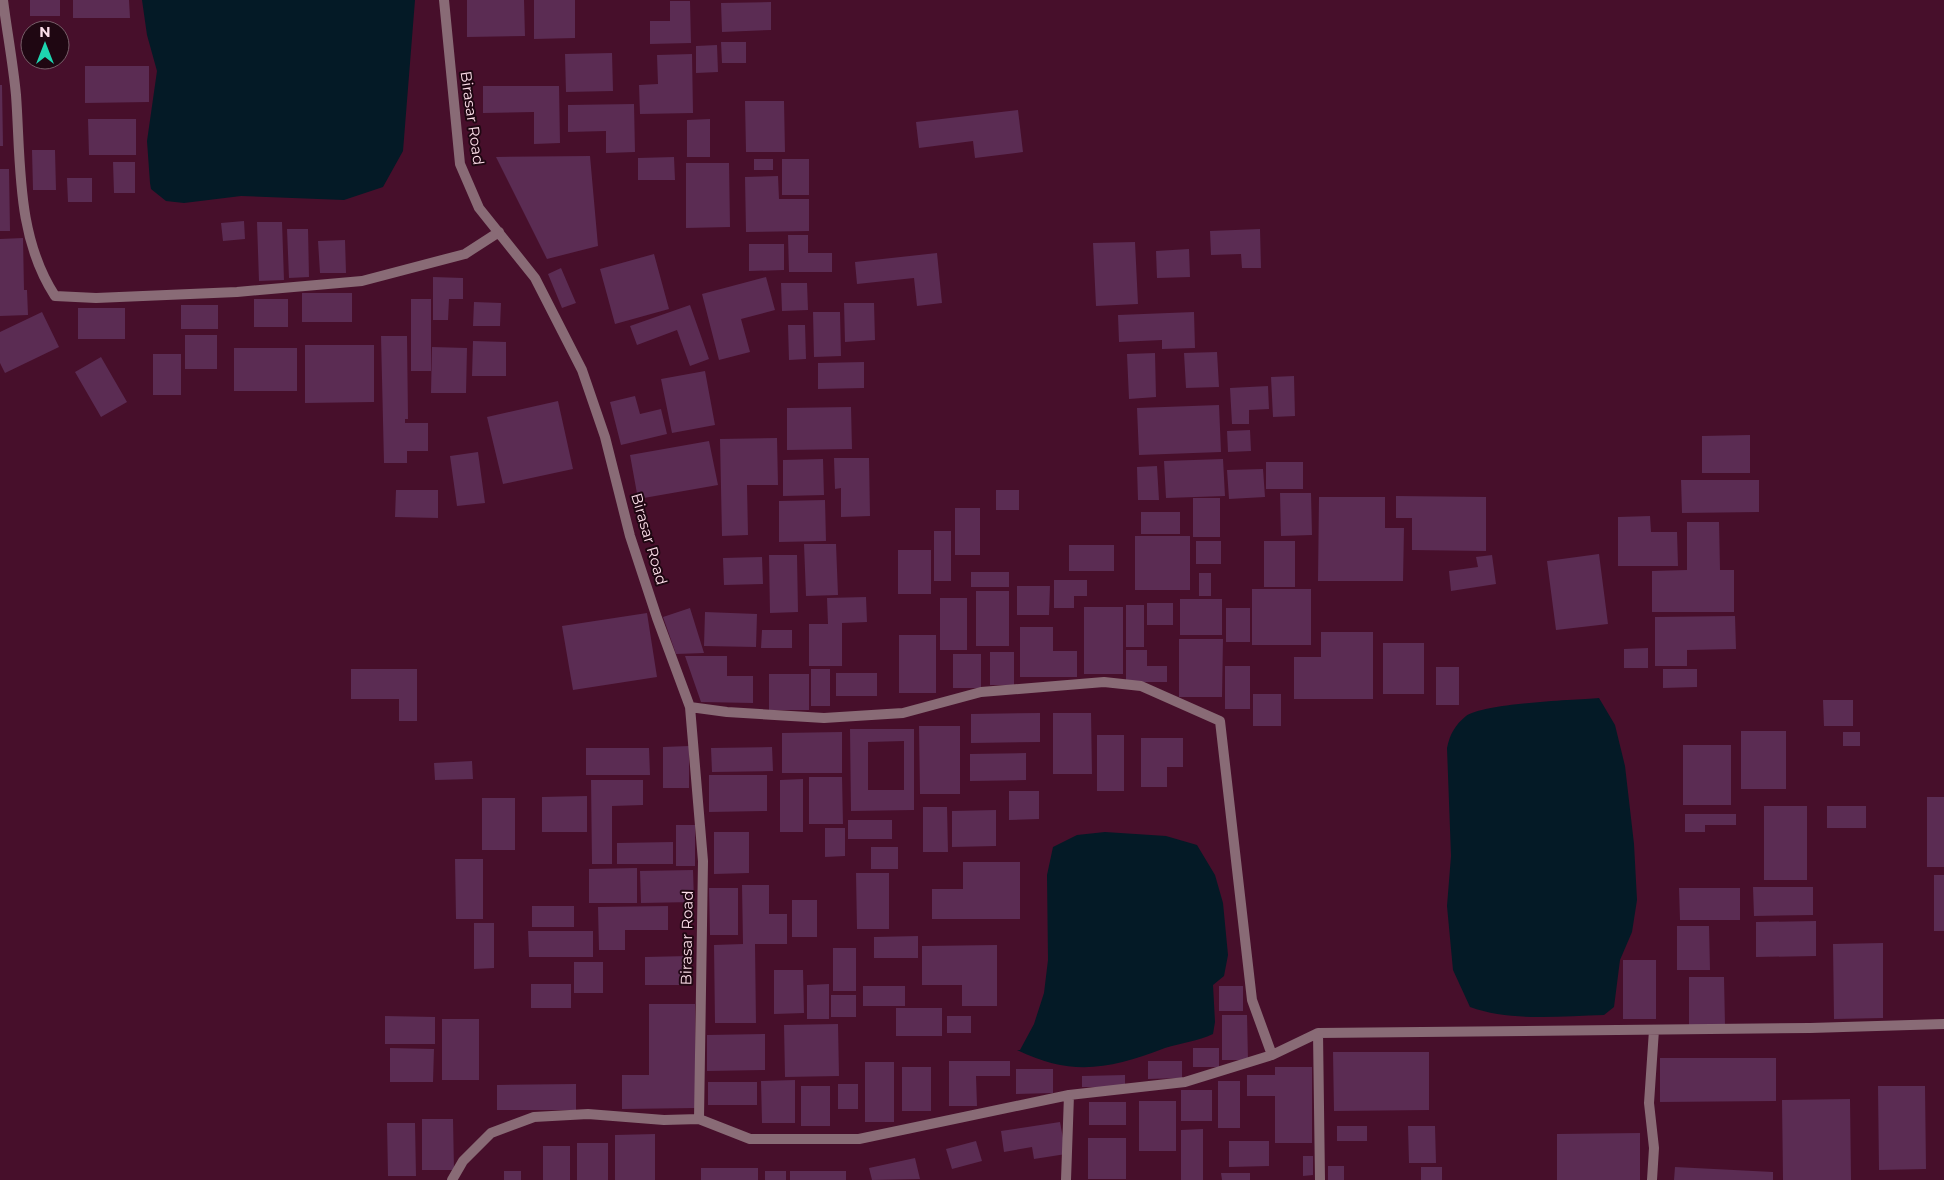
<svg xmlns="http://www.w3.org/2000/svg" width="1944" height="1180" viewBox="0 0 1944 1180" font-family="Montserrat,sans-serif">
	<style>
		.water { fill: #041a26 }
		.building { fill: #5b2c53; fill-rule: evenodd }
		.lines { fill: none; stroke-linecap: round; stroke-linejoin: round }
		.street { stroke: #896b76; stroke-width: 10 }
		.labels { text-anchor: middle; stroke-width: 4; stroke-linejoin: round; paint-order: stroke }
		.street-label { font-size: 15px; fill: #fcdee9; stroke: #1f0712 }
	</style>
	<rect width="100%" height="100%" fill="#470f2b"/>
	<path class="water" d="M 142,0 L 415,0 L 403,151 L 383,187 L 344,200 L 241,196 L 184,203 L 166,201 L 151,189 L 150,183 L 147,141 L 157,71 L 147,35 Z
		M 1599,698 L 1615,725 L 1625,766 L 1634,844 L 1637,900 L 1632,932 L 1620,960 L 1614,1007 L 1604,1015 C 1561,1016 1511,1022 1470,1007 L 1453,970 L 1447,906 L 1451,856 L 1447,748 C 1450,734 1455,725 1466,716 C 1485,703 1573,700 1599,698 Z
		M 1105,832 L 1166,836 L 1197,845 L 1215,875 L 1223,903 L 1228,955 L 1224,976 L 1213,985 L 1215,1022 L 1213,1034 C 1198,1041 1181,1043 1165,1048 C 1109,1069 1073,1077 1017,1050 L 1020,1050 L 1034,1024 L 1044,993 L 1048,960 L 1047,875 L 1053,847 L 1077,835 Z"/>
	<path class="building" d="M 30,0 L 60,0 L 60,16 L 30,16 Z
		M 73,0 L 129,0 L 130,18 L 73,18 Z
		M 467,0 L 524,0 L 525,36 L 467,37 Z
		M 534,0 L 575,0 L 575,38 L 534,39 Z
		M 670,1 L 690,1 L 691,43 L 650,44 L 650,21 L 670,21 Z
		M 771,2 L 771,30 L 722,32 L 721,3 Z
		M 721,42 L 746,42 L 746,63 L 722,63 Z
		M 717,45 L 718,72 L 696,73 L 696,46 Z
		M 612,53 L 613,91 L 566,92 L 565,54 Z
		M 692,54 L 693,113 L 640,114 L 639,85 L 658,84 L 657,55 Z
		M 85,66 L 149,66 L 149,102 L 85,103 Z
		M 0,85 L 2,85 L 3,146 L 0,146 Z
		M 483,86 L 559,86 L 560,143 L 534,144 L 534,112 L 483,113 Z
		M 745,101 L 784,101 L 785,152 L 746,152 Z
		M 634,104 L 635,152 L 606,153 L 606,131 L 568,132 L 568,105 Z
		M 1018,110 L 1023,152 L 975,158 L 973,141 L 919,148 L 916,122 Z
		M 88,119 L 136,119 L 136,155 L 89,155 Z
		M 710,119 L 710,157 L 687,157 L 687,120 Z
		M 32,150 L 55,150 L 56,190 L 33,190 Z
		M 590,156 L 598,246 L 547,259 L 496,157 Z
		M 674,157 L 675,180 L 638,180 L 638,158 Z
		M 754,159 L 773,159 L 773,170 L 754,170 Z
		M 782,159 L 809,159 L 809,195 L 782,195 Z
		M 113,162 L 135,162 L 135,193 L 114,193 Z
		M 686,163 L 729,163 L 730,227 L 686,228 Z
		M 0,169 L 9,169 L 10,231 L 0,231 Z
		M 778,176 L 779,199 L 809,199 L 809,231 L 746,232 L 745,177 Z
		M 67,178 L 92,178 L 92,202 L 68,202 Z
		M 244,221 L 245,239 L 223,241 L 221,223 Z
		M 257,222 L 282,222 L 284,280 L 259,281 Z
		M 287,229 L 308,229 L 309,277 L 289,278 Z
		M 1260,229 L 1261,268 L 1242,268 L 1241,254 L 1211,255 L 1210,231 Z
		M 788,235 L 808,235 L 808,253 L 832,253 L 832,272 L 789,272 Z
		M 23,238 L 24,290 L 27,290 L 28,315 L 0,316 L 0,239 Z
		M 345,240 L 346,273 L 320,273 L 318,241 Z
		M 1135,242 L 1138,304 L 1096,306 L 1093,243 Z
		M 749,244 L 784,244 L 784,270 L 749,271 Z
		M 1189,249 L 1190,277 L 1157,278 L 1156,251 Z
		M 937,253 L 942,303 L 917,306 L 914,278 L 857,284 L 855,262 Z
		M 654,254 L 669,309 L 615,324 L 600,269 Z
		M 561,268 L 576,303 L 562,308 L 548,274 Z
		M 433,277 L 463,278 L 463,299 L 449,299 L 448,320 L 433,320 Z
		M 766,277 L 775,310 L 741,319 L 750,352 L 719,360 L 702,294 Z
		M 781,283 L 807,283 L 808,310 L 782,311 Z
		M 302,293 L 352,293 L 352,322 L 302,322 Z
		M 254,299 L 288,299 L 288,327 L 254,327 Z
		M 411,299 L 431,299 L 431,371 L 411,371 Z
		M 474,302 L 501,303 L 500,326 L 473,326 Z
		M 844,303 L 874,303 L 875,340 L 845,342 Z
		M 181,305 L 218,305 L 218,329 L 181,329 Z
		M 690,305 L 709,359 L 690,366 L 677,330 L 637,345 L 630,326 Z
		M 78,308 L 125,308 L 125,339 L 78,339 Z
		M 42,312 L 59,347 L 5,373 L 0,363 L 0,332 Z
		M 813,312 L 840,312 L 841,356 L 814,357 Z
		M 1194,312 L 1195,348 L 1162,349 L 1162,340 L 1119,342 L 1118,315 Z
		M 788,325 L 805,325 L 806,359 L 789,360 Z
		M 185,335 L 217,335 L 217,369 L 185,369 Z
		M 381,336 L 407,336 L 408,419 L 405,419 L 405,423 L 428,423 L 428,451 L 407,451 L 407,463 L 384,463 Z
		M 473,341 L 506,342 L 506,376 L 472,376 Z
		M 305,345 L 374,345 L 374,402 L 305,403 Z
		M 432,347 L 467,348 L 466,393 L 431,393 Z
		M 234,348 L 297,348 L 297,391 L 234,391 Z
		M 1217,352 L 1219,387 L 1186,388 L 1184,353 Z
		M 1155,353 L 1156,397 L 1129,399 L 1127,354 Z
		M 153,354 L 181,354 L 181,395 L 153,395 Z
		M 101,357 L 127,402 L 101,417 L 75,372 Z
		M 864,362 L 864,388 L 818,389 L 818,363 Z
		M 705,371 L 715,425 L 672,433 L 661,379 Z
		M 1294,376 L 1295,416 L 1273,417 L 1271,377 Z
		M 1268,386 L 1269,409 L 1249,410 L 1249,424 L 1232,424 L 1230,388 Z
		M 635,396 L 640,414 L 661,409 L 667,434 L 621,445 L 610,402 Z
		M 558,401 L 573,469 L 503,484 L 487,417 Z
		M 1219,405 L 1221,452 L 1139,455 L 1137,408 Z
		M 851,407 L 852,449 L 787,450 L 787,408 Z
		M 1250,430 L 1251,451 L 1228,452 L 1227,431 Z
		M 1750,435 L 1750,473 L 1702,473 L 1702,436 Z
		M 777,438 L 778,485 L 747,485 L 748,535 L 722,536 L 720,439 Z
		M 709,441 L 718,485 L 638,499 L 630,455 Z
		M 478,452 L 485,503 L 457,506 L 450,456 Z
		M 834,458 L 869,458 L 870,516 L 841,517 L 841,488 L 835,489 Z
		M 823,459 L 824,495 L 783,496 L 783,460 Z
		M 1223,459 L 1225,496 L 1166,498 L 1164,461 Z
		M 1266,462 L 1303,462 L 1303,489 L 1266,489 Z
		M 1157,466 L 1159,500 L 1138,500 L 1137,467 Z
		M 1263,469 L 1265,497 L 1229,499 L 1227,470 Z
		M 1681,480 L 1759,480 L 1759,512 L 1682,513 Z
		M 396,490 L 438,490 L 438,518 L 395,517 Z
		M 996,490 L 1019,490 L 1019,510 L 996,510 Z
		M 1280,493 L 1311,493 L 1312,535 L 1281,536 Z
		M 1396,496 L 1486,497 L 1486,551 L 1412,550 L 1412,518 L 1396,518 Z
		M 1319,497 L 1385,497 L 1385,528 L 1404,528 L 1403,581 L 1318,581 Z
		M 1193,498 L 1220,498 L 1220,537 L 1193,537 Z
		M 825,500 L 826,541 L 779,542 L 779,501 Z
		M 955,508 L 980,508 L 980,555 L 955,555 Z
		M 1141,512 L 1180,512 L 1180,534 L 1141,534 Z
		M 1650,516 L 1651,532 L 1677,532 L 1678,566 L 1618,566 L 1618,517 Z
		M 1687,522 L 1719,522 L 1720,570 L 1734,570 L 1734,612 L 1652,612 L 1652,571 L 1687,570 Z
		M 934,531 L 951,531 L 951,581 L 934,581 Z
		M 1135,536 L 1190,536 L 1190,590 L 1135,590 Z
		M 1196,541 L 1221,541 L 1221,564 L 1196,564 Z
		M 1264,541 L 1295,541 L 1295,587 L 1264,587 Z
		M 804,544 L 836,544 L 838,595 L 806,596 Z
		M 1069,545 L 1114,545 L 1114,571 L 1069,571 Z
		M 898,550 L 931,550 L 931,594 L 898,594 Z
		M 1599,554 L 1608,624 L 1556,630 L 1547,561 Z
		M 769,555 L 797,555 L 798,612 L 770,613 Z
		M 1492,555 L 1496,584 L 1451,591 L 1449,571 L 1478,567 L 1476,557 Z
		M 762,557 L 763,584 L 724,585 L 723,558 Z
		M 971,572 L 1009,572 L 1009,587 L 971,587 Z
		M 1199,573 L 1211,573 L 1211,596 L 1199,596 Z
		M 1054,580 L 1087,580 L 1087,596 L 1074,596 L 1074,608 L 1054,608 Z
		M 1017,586 L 1050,586 L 1049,615 L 1017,615 Z
		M 1252,589 L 1311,589 L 1311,645 L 1252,645 Z
		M 976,591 L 1009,591 L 1009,646 L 976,646 Z
		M 866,597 L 867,622 L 842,623 L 842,666 L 809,666 L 809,624 L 828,624 L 827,598 Z
		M 940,598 L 967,598 L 967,650 L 940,650 Z
		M 1180,599 L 1222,599 L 1222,635 L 1180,635 Z
		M 1147,603 L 1173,603 L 1173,625 L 1147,625 Z
		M 1126,605 L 1144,605 L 1144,647 L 1126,647 Z
		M 1084,607 L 1123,607 L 1123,674 L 1084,674 Z
		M 690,608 L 704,653 L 676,654 L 663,617 Z
		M 1226,608 L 1250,608 L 1250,642 L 1226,642 Z
		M 705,612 L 757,614 L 756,647 L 704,646 Z
		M 647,613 L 657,677 L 573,690 L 562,626 Z
		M 1735,616 L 1736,649 L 1687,650 L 1687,666 L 1655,666 L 1655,617 Z
		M 1020,627 L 1053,627 L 1053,651 L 1077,651 L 1077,677 L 1020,677 Z
		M 762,630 L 792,630 L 792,648 L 761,648 Z
		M 1321,632 L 1373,632 L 1373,699 L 1294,699 L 1294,657 L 1321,657 Z
		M 899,635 L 936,635 L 936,693 L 899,693 Z
		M 1179,639 L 1223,639 L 1222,697 L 1179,697 Z
		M 1383,643 L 1424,643 L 1424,694 L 1383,694 Z
		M 1648,648 L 1648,668 L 1624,668 L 1624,649 Z
		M 1126,650 L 1147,650 L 1147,666 L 1167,666 L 1167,682 L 1126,682 Z
		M 990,652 L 1014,652 L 1014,685 L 990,685 Z
		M 953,654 L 981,654 L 981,688 L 953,688 Z
		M 685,656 L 727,656 L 727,676 L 753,676 L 753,703 L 701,702 Z
		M 1225,666 L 1250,666 L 1250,709 L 1225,709 Z
		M 1436,667 L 1459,667 L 1459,705 L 1436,705 Z
		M 351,669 L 417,669 L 417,721 L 399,721 L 399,699 L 351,699 Z
		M 811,669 L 830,669 L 830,706 L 811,706 Z
		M 1663,669 L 1697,669 L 1697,687 L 1663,688 Z
		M 836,673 L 877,673 L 877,696 L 836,696 Z
		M 769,674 L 809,674 L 809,710 L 769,710 Z
		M 1253,694 L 1281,694 L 1281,726 L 1253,726 Z
		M 1823,700 L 1853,700 L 1853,726 L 1824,726 Z
		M 1040,713 L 1040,742 L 971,743 L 971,714 Z
		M 1053,713 L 1091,713 L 1092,774 L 1053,774 Z
		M 919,726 L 960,726 L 960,794 L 920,794 Z
		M 850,729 L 914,729 L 914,810 L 851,811 ZM 904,741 L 904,790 L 868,790 L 868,742 Z
		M 1741,731 L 1786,731 L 1786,789 L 1741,789 Z
		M 842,732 L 842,773 L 782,773 L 782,733 Z
		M 1843,732 L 1860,732 L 1860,746 L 1843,746 Z
		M 1097,735 L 1124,735 L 1124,791 L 1097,791 Z
		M 1141,738 L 1183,738 L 1183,767 L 1167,767 L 1167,787 L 1141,787 Z
		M 1683,745 L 1731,745 L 1731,805 L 1683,805 Z
		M 689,746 L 689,788 L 663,788 L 663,747 Z
		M 772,747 L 773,771 L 712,772 L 711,748 Z
		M 586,748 L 649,748 L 650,775 L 586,775 Z
		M 1026,753 L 1026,780 L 970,781 L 970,754 Z
		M 472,761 L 473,779 L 435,780 L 434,763 Z
		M 709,775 L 767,775 L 767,811 L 709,812 Z
		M 809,777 L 842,777 L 843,824 L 809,824 Z
		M 803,779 L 803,832 L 780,832 L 780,780 Z
		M 591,780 L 643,780 L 643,805 L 612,806 L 612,864 L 592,864 Z
		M 1009,791 L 1039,791 L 1039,819 L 1009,820 Z
		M 587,796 L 587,832 L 542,832 L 542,797 Z
		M 1927,797 L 1944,797 L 1944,867 L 1927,867 Z
		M 482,798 L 515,798 L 515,850 L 482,850 Z
		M 1764,806 L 1807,806 L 1807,880 L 1764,880 Z
		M 1827,806 L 1866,806 L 1866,828 L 1827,828 Z
		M 923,807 L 947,807 L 948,852 L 923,852 Z
		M 996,810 L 996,846 L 952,847 L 952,811 Z
		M 1685,814 L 1736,814 L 1736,825 L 1705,825 L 1705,832 L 1685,832 Z
		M 848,820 L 892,820 L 892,839 L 848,839 Z
		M 676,825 L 695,825 L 695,866 L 676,866 Z
		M 825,828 L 845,828 L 845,856 L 825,857 Z
		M 714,832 L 749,832 L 749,873 L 714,874 Z
		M 673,842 L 673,864 L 617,864 L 617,843 Z
		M 871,847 L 898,847 L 898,869 L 871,869 Z
		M 455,859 L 483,859 L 483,919 L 456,919 Z
		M 963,862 L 1020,862 L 1020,919 L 932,919 L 932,889 L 963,889 Z
		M 637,868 L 637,903 L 589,903 L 589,869 Z
		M 693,870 L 694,902 L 641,903 L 640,871 Z
		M 856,873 L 889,873 L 889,929 L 857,929 Z
		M 1934,875 L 1944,875 L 1944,931 L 1934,931 Z
		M 742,885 L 769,885 L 769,914 L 787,914 L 787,944 L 755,944 L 756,1023 L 715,1023 L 714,945 L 743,944 Z
		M 1753,887 L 1813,887 L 1813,915 L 1754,916 Z
		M 709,888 L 738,888 L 738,935 L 710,935 Z
		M 1679,888 L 1740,888 L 1740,920 L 1680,920 Z
		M 792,900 L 817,900 L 817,937 L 792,937 Z
		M 532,906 L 574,906 L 574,927 L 532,927 Z
		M 668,906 L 668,930 L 625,930 L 625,950 L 599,950 L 598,907 Z
		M 1816,921 L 1816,956 L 1756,957 L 1756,922 Z
		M 474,923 L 494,923 L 494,968 L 474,969 Z
		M 1677,926 L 1709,926 L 1710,970 L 1677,970 Z
		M 528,931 L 593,931 L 593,957 L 529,957 Z
		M 918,936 L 918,958 L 874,958 L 874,937 Z
		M 1883,943 L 1883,1018 L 1834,1019 L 1833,944 Z
		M 997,945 L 997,1006 L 962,1006 L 962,985 L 922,985 L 922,946 Z
		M 833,948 L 856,948 L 856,991 L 833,991 Z
		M 689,956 L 690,985 L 645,985 L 645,957 Z
		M 1623,960 L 1656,960 L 1656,1019 L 1623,1019 Z
		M 574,962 L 603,962 L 603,993 L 574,993 Z
		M 774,970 L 803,970 L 804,1013 L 774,1014 Z
		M 1689,977 L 1724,977 L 1725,1025 L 1689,1025 Z
		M 531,984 L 571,984 L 571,1008 L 531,1008 Z
		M 829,984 L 829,1019 L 807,1019 L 807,985 Z
		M 863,986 L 905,986 L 905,1006 L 863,1006 Z
		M 1219,986 L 1243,986 L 1243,1011 L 1219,1011 Z
		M 831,995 L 856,995 L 856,1017 L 831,1017 Z
		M 649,1004 L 695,1004 L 696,1108 L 622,1109 L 622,1075 L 649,1075 Z
		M 896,1008 L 942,1008 L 942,1036 L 896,1036 Z
		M 1222,1015 L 1247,1015 L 1248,1060 L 1222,1060 Z
		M 385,1016 L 435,1017 L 435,1044 L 385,1044 Z
		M 947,1016 L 971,1016 L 971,1033 L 947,1033 Z
		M 442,1019 L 479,1019 L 479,1080 L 442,1080 Z
		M 838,1024 L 839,1076 L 785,1077 L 784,1025 Z
		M 765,1034 L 765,1070 L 707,1071 L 707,1035 Z
		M 390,1048 L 434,1049 L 433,1082 L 390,1082 Z
		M 1193,1048 L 1219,1048 L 1219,1067 L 1193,1067 Z
		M 1333,1052 L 1429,1052 L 1429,1110 L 1334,1111 Z
		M 1660,1058 L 1776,1058 L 1776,1101 L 1660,1102 Z
		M 949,1061 L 1010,1061 L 1010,1076 L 976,1076 L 977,1106 L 949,1106 Z
		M 1148,1061 L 1182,1061 L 1182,1078 L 1148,1079 Z
		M 865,1062 L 894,1062 L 894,1122 L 865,1122 Z
		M 902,1067 L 931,1067 L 931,1111 L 902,1111 Z
		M 1275,1067 L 1312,1067 L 1312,1143 L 1275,1143 L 1275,1096 L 1247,1096 L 1247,1075 L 1275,1075 Z
		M 1016,1069 L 1053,1069 L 1053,1093 L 1016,1094 Z
		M 1125,1075 L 1125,1087 L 1082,1087 L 1082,1076 Z
		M 795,1080 L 795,1123 L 762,1123 L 761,1081 Z
		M 1218,1081 L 1240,1081 L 1240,1128 L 1218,1128 Z
		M 708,1082 L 757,1082 L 757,1105 L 708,1105 Z
		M 576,1084 L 576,1110 L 497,1110 L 497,1085 Z
		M 838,1084 L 858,1084 L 858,1109 L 838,1109 Z
		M 801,1086 L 830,1086 L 830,1126 L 801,1126 Z
		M 1878,1086 L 1925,1086 L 1926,1169 L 1879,1170 Z
		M 1181,1090 L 1212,1090 L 1212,1121 L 1181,1121 Z
		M 1850,1099 L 1851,1180 L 1783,1180 L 1782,1100 Z
		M 1139,1101 L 1176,1101 L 1176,1151 L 1139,1151 Z
		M 1089,1102 L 1126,1102 L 1126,1125 L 1089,1125 Z
		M 422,1119 L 453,1119 L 454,1170 L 422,1170 Z
		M 1060,1122 L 1066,1154 L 1034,1159 L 1032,1147 L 1004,1152 L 1001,1131 Z
		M 387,1123 L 415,1123 L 416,1176 L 388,1176 Z
		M 1337,1126 L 1367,1126 L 1367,1141 L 1337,1141 Z
		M 1408,1126 L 1435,1126 L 1436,1163 L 1409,1163 Z
		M 1203,1129 L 1203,1180 L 1181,1180 L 1181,1130 Z
		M 1640,1133 L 1640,1180 L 1557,1180 L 1557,1134 Z
		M 655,1134 L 655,1180 L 615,1180 L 615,1135 Z
		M 1088,1138 L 1126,1138 L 1126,1179 L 1088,1179 Z
		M 976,1141 L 982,1161 L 952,1169 L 946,1149 Z
		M 1229,1141 L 1269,1141 L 1269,1166 L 1229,1167 Z
		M 577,1143 L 608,1143 L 608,1180 L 577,1180 Z
		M 543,1146 L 570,1146 L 570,1180 L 543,1180 Z
		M 1303,1156 L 1313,1156 L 1313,1175 L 1303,1176 Z
		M 915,1158 L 920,1179 L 872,1180 L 869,1168 Z
		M 1328,1166 L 1344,1166 L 1344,1180 L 1328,1180 Z
		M 1421,1167 L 1442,1167 L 1442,1180 L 1421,1180 Z
		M 1675,1167 L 1773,1172 L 1773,1180 L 1674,1180 Z
		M 701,1168 L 758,1168 L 758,1180 L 701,1180 Z
		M 504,1171 L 521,1171 L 521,1180 L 504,1180 Z
		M 765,1171 L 786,1171 L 786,1180 L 765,1180 Z
		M 790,1171 L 846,1171 L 846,1180 L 790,1180 Z
		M 1221,1173 L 1250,1173 L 1250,1180 L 1222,1180 Z"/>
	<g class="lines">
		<path class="street" d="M 3,0 C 7,32 13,63 16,95 C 21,163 16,236 55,296 L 96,298 L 237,292 L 362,281 L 465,254 L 499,232
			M 444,0 L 460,164 L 479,208 L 535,278 L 582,370 L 605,437 L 630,536 L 657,618 L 690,707 L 703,861 L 699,1119
			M 690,707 L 727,712 L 824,718 L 903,713 L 981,692 L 1104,682 L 1141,686 L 1220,721 L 1252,1000 L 1272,1055
			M 1318,1033 L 1320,1180
			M 452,1180 L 463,1161 L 491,1133 L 534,1117 L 588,1114 L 664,1120 L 699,1119 L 750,1139 L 859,1139 L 1069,1095 L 1185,1082 L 1272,1055 L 1318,1033 L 1810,1028 L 1944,1024
			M 1066,1180 L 1069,1095
			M 1652,1180 L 1654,1148 L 1649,1103 L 1654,1030"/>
	</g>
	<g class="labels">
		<g class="street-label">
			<text transform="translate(472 118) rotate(82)" y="5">Birasar Road</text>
			<text transform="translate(649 539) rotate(74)" y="5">Birasar Road</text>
			<text transform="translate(687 938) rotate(-89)" y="5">Birasar Road</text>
		</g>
	</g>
	<g transform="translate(45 45)"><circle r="24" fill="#1f0712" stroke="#775d68"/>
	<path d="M0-4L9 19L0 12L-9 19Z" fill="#1ed5b0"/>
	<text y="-8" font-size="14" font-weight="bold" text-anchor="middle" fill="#fcdee9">N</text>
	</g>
</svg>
